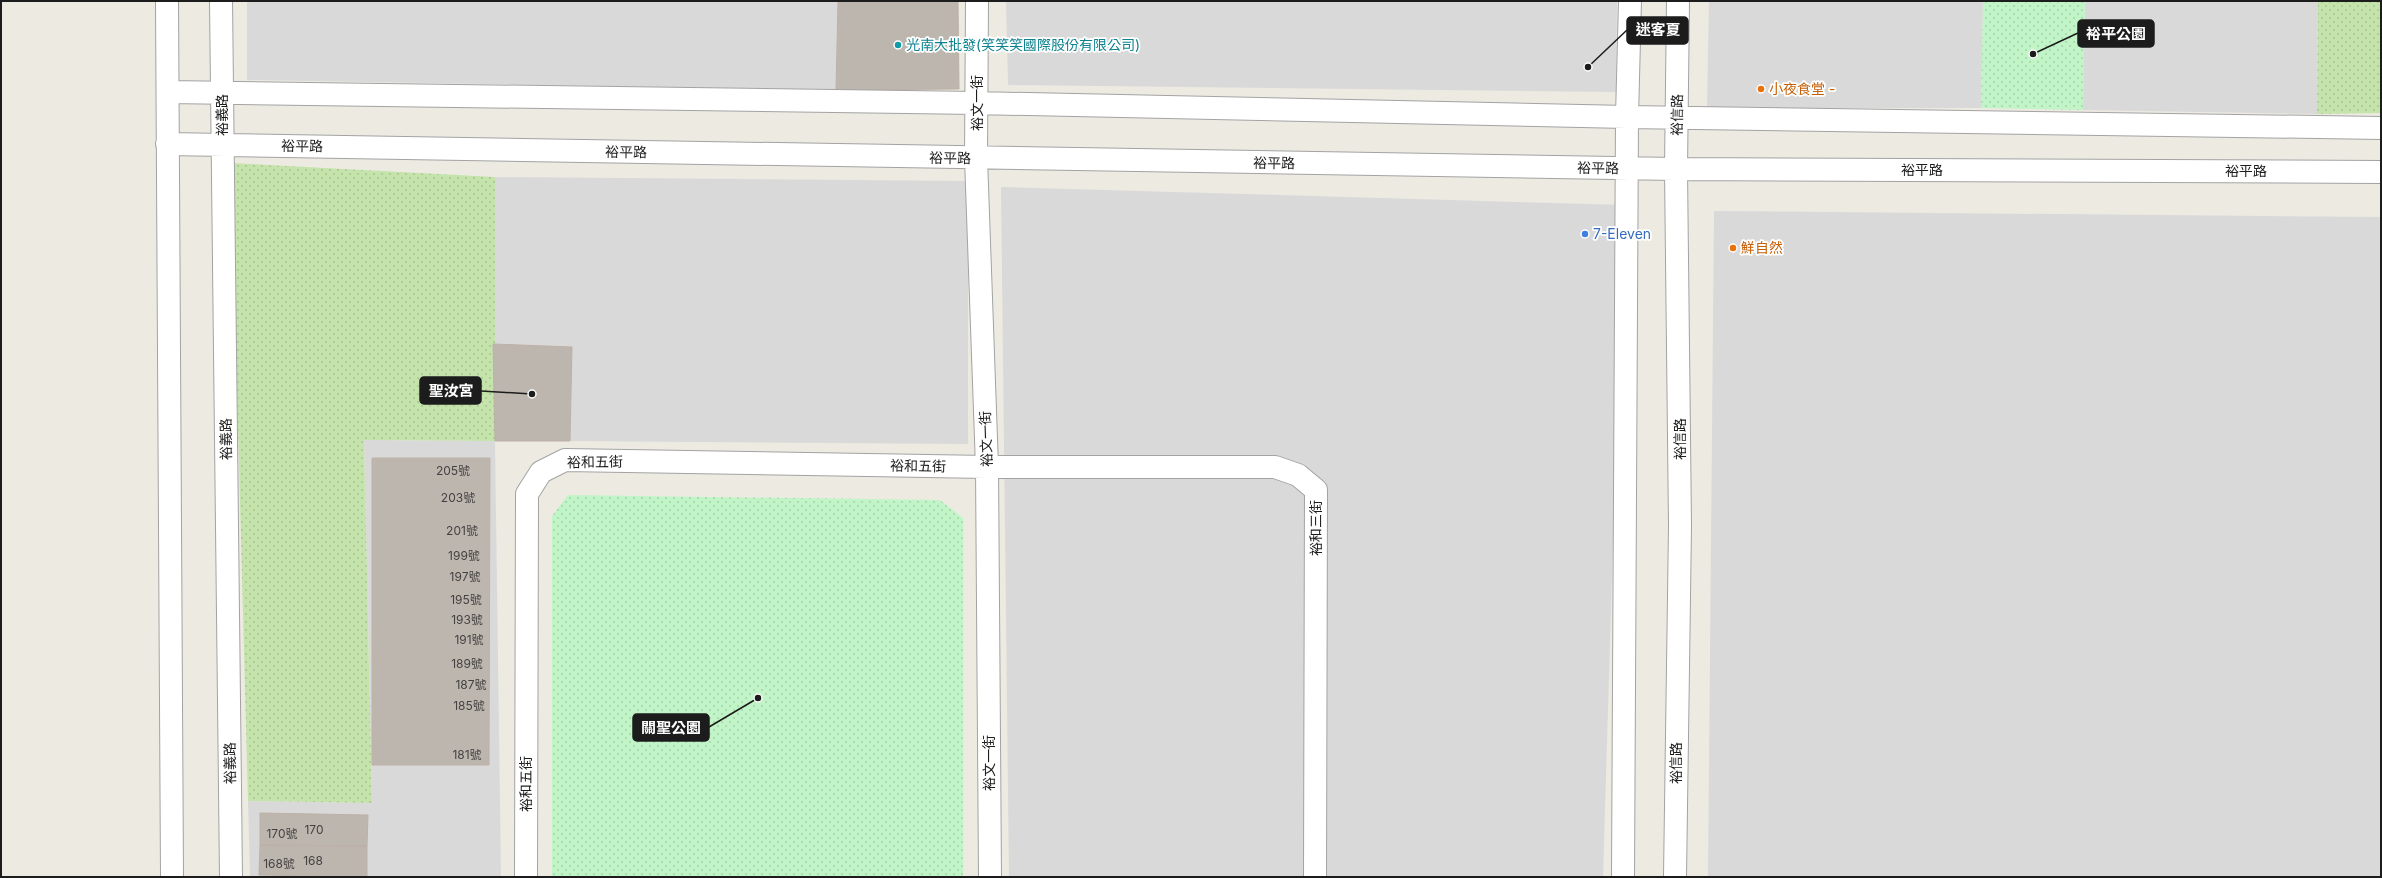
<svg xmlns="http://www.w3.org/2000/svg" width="2382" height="878" viewBox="0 0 2382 878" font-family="Inter,'Noto Sans TC',sans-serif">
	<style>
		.residential { fill: #dad9d9 }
		.grass { fill: url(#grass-dots) }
		.park { fill: url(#park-dots) }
		.building { fill: #bdb6af; stroke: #bdb1a6 }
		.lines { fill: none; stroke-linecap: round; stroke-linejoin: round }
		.minor-casing { stroke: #a3a3a3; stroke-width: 24 }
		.minor { stroke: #fff; stroke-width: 22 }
		.culture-dot { fill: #0f9aa8; stroke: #fff; stroke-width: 1.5 }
		.food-dot { fill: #e8710a; stroke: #fff; stroke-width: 1.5 }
		.shop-dot { fill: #3f7fe0; stroke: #fff; stroke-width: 1.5 }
		.labels { text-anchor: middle; stroke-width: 3.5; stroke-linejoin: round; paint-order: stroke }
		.number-label { font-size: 12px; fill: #444241 }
		.culture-label { font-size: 14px; fill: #0d838f; stroke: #fff; text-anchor: start }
		.food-label { font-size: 14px; fill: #c56008; stroke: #fff; text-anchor: start }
		.street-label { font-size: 14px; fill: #1c1c1c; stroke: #fff }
		.shop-label { font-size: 14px; fill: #366cbe; stroke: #fff; text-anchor: start }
		.leader { fill: none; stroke: #1c1c1c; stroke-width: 1.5 }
		.callout-dot { fill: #1c1c1c; stroke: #fff; stroke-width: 1.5 }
		.callout { fill: #1c1c1c; stroke: #1c1c1c; stroke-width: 1.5 }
		.callout-label { font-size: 15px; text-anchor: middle; font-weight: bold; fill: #fff }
	</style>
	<defs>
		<pattern id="grass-dots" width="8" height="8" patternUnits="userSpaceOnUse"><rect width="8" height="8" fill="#c4e4ab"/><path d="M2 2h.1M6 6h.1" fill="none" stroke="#a8c393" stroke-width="1.8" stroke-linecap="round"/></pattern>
		<pattern id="park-dots" width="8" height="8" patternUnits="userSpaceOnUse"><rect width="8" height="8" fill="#c1f5c7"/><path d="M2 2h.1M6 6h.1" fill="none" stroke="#a5d1aa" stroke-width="1.8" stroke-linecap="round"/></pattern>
	</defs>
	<rect width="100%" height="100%" fill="#edeae2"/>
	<path class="residential" d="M 247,1 L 838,1 L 836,90 L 247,80 Z
		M 1006,1 L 1617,1 L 1616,92 L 1008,85 Z
		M 1709,1 L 1983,1 L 1981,108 L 1707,108 Z
		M 2085,1 L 2318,1 L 2317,114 L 2083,110 Z
		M 495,177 L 968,181 L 968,444 L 570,441 L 493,344 Z
		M 1001,187 L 1623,205 L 1603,877 L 1009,877 Z
		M 1714,211 L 2381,217 L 2381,877 L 1708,877 Z
		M 364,440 L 495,441 L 501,877 L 250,877 L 248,801 L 372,803 Z"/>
	<path class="grass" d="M 2318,1 L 2381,1 L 2381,113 L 2317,114 Z
		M 231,163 L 495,177 L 495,441 L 364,440 L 372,803 L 248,801 Z"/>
	<path class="park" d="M 1983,1 L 2085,1 L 2083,110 L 1981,108 Z
		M 568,495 L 940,500 L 963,518 L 963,877 L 552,877 L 552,516 Z"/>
	<path class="building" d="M 838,1 L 958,1 L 959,89 L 836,90 Z
		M 493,344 L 572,347 L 570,441 L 495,441 Z
		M 372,458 L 490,458 L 489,765 L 372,765 Z
		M 260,813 L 368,815 L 367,846 L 260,845 Z
		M 260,845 L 367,846 L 367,877 L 259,875 Z"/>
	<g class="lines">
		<g class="minor-casing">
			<path id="minor" d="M 167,1 L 172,877
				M 221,1 L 231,877
				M 977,1 L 976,158 L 987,467 L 990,877
				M 168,92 L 977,103 L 1627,117 L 2381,128
				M 167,144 L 1676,169 L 2381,172
				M 526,877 L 527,494 L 541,472 L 565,460 L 987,467 L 1275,467 L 1298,475 L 1316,490 L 1315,877
				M 1623,877 L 1627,117 L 1630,1
				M 1675,877 L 1680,526 L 1676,169 L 1678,1"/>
		</g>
		<use href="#minor" class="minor"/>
	</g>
	<circle class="culture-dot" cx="898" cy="45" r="4"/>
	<g class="food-dot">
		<circle cx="1761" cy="89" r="4"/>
		<circle cx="1733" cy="248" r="4"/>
	</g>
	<circle class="shop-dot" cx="1585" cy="234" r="4"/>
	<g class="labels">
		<g class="number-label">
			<text x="453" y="475">205號</text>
			<text x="458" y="502">203號</text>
			<text x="462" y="535">201號</text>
			<text x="464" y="560">199號</text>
			<text x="465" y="581">197號</text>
			<text x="466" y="604">195號</text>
			<text x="467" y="624">193號</text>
			<text x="469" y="644">191號</text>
			<text x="467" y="668">189號</text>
			<text x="471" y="689">187號</text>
			<text x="469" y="710">185號</text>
			<text x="467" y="759">181號</text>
			<text x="314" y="834">170</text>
			<text x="282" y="838">170號</text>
			<text x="313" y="865">168</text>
			<text x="279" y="868">168號</text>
		</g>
		<g class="culture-label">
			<text x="906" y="50">光南大批發(笑笑笑國際股份有限公司)</text>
		</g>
		<g class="food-label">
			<text x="1769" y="94">小夜食堂 -</text>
			<text x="1741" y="253">鮮自然</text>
		</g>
		<g class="street-label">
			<text transform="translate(977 103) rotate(-90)" y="5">裕文一街</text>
			<text transform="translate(222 115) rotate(-90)" y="5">裕義路</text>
			<text transform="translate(1677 115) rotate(-89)" y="5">裕信路</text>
			<text transform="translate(302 146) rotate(1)" y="5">裕平路</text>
			<text transform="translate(626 152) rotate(1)" y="5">裕平路</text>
			<text transform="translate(950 158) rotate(1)" y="5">裕平路</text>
			<text transform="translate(1274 163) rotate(1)" y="5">裕平路</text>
			<text transform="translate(1598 168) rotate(1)" y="5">裕平路</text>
			<text x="1922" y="175">裕平路</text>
			<text x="2246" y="176">裕平路</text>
			<text transform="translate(226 439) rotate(-91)" y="5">裕義路</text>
			<text transform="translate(986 439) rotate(-92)" y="5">裕文一街</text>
			<text transform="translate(1680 439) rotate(-90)" y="5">裕信路</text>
			<text transform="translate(595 462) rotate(-1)" y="5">裕和五街</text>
			<text transform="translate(918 466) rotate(1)" y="5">裕和五街</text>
			<text transform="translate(1316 528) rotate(-90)" y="5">裕和三街</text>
			<text transform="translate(230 763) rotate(-91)" y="5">裕義路</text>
			<text transform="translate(989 763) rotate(-90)" y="5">裕文一街</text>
			<text transform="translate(1676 763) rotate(-90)" y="5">裕信路</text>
			<text transform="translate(526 784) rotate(-90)" y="5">裕和五街</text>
		</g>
		<g class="shop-label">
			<text x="1593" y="239">7-Eleven</text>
		</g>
	</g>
	<path class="leader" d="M1588 67L1627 30M2033 54L2078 33M532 394L481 391M758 698L709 727"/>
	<g class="callout-dot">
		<circle cx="1588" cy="67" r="4"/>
		<circle cx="2033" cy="54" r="4"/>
		<circle cx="532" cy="394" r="4"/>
		<circle cx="758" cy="698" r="4"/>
	</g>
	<g class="callout">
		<rect x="1627" y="17" width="61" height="27" rx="4"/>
		<rect x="2078" y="20" width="76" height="27" rx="4"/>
		<rect x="420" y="377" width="61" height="27" rx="4"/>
		<rect x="633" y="714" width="76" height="27" rx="4"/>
	</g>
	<g class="callout-label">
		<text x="1658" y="35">迷客夏</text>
		<text x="2116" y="39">裕平公園</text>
		<text x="451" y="396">聖汝宮</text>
		<text x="671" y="733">關聖公園</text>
	</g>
	<rect width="2382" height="878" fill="none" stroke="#1c1c1c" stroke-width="4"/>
</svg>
